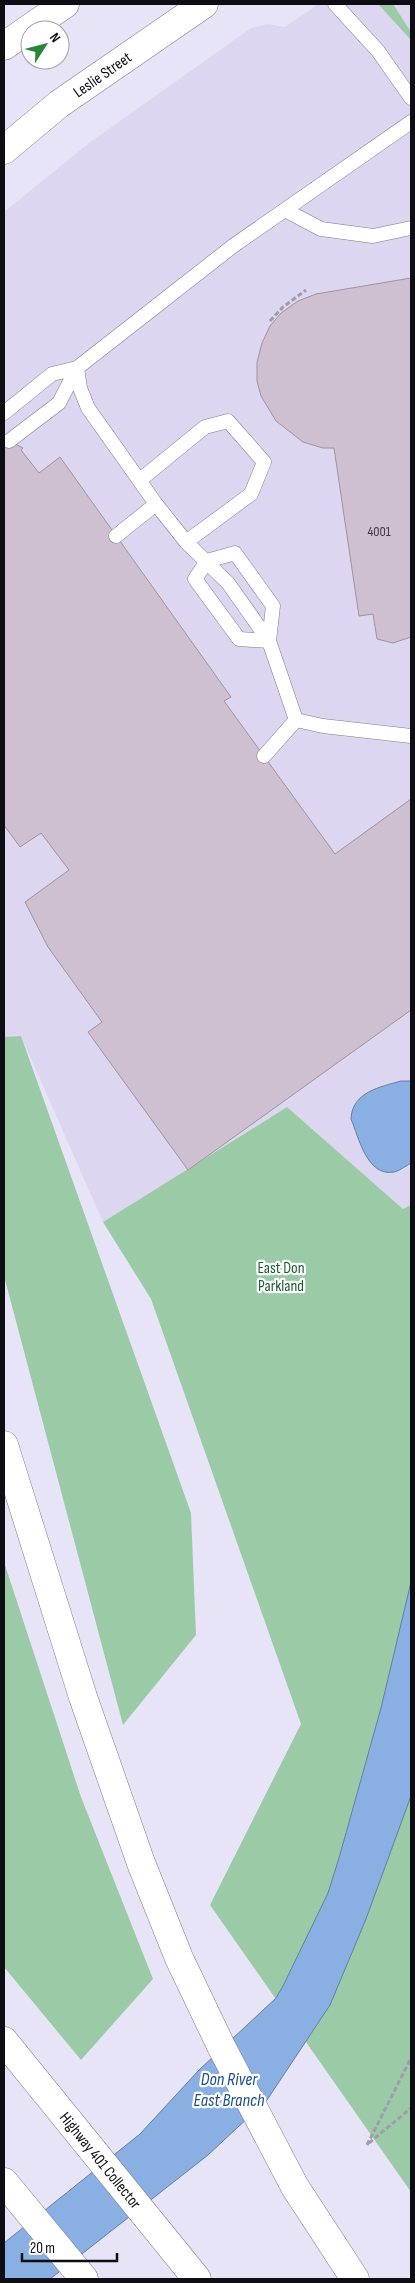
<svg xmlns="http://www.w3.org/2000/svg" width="415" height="2283" viewBox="0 0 415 2283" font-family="'Sofia Sans Condensed',sans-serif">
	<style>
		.built { fill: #dcd6f0 }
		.green { fill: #9bcba6 }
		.water { fill: #89afe3; stroke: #647ea5 }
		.building { fill: #cec0d1; stroke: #9f92a1 }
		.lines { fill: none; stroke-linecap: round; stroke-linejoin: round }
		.service-casing { stroke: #7f7b8d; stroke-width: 15 }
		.secondary-casing { stroke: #7f7b8d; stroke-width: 29 }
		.motorway-casing { stroke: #7f7b8d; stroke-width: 29 }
		.path { stroke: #9f9cac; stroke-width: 3; stroke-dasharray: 5 2.5; stroke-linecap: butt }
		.service { stroke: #fff; stroke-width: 14 }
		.secondary { stroke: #fff; stroke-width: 28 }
		.motorway { stroke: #fff; stroke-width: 28 }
		.labels { text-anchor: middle; stroke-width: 4.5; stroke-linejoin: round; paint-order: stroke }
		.number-label { font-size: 14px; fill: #3f3a43 }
		.street-label { font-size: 16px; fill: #0f0d14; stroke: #fff }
		.park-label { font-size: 16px; fill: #1a5931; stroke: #fff }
		.water-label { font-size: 18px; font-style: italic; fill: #1d4e8c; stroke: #fff }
	</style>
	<rect width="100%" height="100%" fill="#e8e4f8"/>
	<path class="built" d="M 318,4 L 411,4 L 411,1205 L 403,1209 L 287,1107 L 103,1222 L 21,1036 L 4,1037 L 4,212 L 89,143 L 251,28 L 267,24 L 285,27 Z"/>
	<path class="green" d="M 378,4 L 393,4 L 411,32 L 411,40 Z
		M 21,1036 L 191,1513 L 196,1635 L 123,1725 L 4,1276 L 4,1037 Z
		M 287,1107 L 403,1209 L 411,1205 L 411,2192 L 210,1905 L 301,1724 L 151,1299 L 103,1222 Z
		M 4,1562 L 81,1797 L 153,1979 L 81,2060 L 4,1967 Z"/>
	<path class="water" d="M 401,1081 L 411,1081 L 411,1163 C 406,1166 399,1171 394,1172 C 367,1177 359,1138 351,1119 C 352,1092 380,1087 401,1081 Z
		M 411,1582 L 411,1796 L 366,1919 L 330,2005 L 267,2100 L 208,2155 L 50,2279 L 4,2279 L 4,2243 L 140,2134 L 199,2070 L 276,1998 L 283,1986 L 328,1893 L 339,1858 L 381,1708 Z"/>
	<path class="building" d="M 411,278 L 411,637 L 393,643 L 377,639 L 373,614 L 359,616 L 334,448 L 323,448 L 303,442 L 276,421 L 261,396 L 257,381 L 257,362 L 262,343 L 270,326 L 281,313 L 298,301 L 316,294 Z
		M 4,438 L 23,448 L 21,450 L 39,473 L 60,457 L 231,697 L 224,701 L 335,854 L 411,799 L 411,1010 L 188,1170 L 88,1032 L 102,1022 L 48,947 L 25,902 L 69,870 L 41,833 L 20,847 L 4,825 Z"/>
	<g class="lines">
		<g class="service-casing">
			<path id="service" d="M 335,4 L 378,51 L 411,98
				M 411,122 L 233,246 L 77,368 L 80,388 L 88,408 L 156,504 L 186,542 L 228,583 L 269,641 L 296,720 L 323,726 L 411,736
				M 285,210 L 321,229 L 373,236 L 411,228
				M 4,413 L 52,374 L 77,368
				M 9,441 L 59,403 L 77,368
				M 140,480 L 205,427 L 228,421 L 264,462 L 251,494 L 186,542
				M 116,536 L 156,504
				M 235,553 L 273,606 L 269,641 L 239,639 L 195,579 L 207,561 Z
				M 264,756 L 296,720"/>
		</g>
		<g class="secondary-casing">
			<path id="secondary" d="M 4,46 L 65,4
				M 4,150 L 59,104 L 204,4"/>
		</g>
		<g class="motorway-casing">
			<path id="motorway" d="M 4,1445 L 83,1697 L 141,1863 L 179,1958 L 221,2046 L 295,2187 L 355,2279
				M 4,2041 L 197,2279
				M 4,2182 L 84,2279"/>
		</g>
		<path class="path" d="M 270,321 L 283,307 L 306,290
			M 369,2143 L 411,2108
			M 367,2145 L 411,2058"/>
		<use href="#service" class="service"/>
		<use href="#secondary" class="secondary"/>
		<use href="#motorway" class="motorway"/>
	</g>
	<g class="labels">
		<g class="number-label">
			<text x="379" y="536">4001</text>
		</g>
		<g class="street-label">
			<text transform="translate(102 74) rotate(-35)" y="6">Leslie Street</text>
			<text transform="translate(101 2160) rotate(51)" y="6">Highway 401 Collector</text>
		</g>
		<g class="park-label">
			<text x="281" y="1273">East Don<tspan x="281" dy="18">Parkland</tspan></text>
		</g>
		<g class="water-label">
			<text x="229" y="2085">Don River<tspan x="229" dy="21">East Branch</tspan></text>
		</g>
	</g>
	<rect width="415" height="2283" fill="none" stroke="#0f0d14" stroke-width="10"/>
	<g transform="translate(45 45) rotate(54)"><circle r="24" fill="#ffffff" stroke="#9f9ea1"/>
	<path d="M0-4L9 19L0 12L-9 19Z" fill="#2a8637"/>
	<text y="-8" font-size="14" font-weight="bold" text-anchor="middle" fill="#0f0d14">N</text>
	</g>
	<path d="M22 2253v8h95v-8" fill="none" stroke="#0f0d14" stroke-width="2.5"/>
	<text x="30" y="2253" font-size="15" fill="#0f0d14" stroke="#ffffff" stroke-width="4" paint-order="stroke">20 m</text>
</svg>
